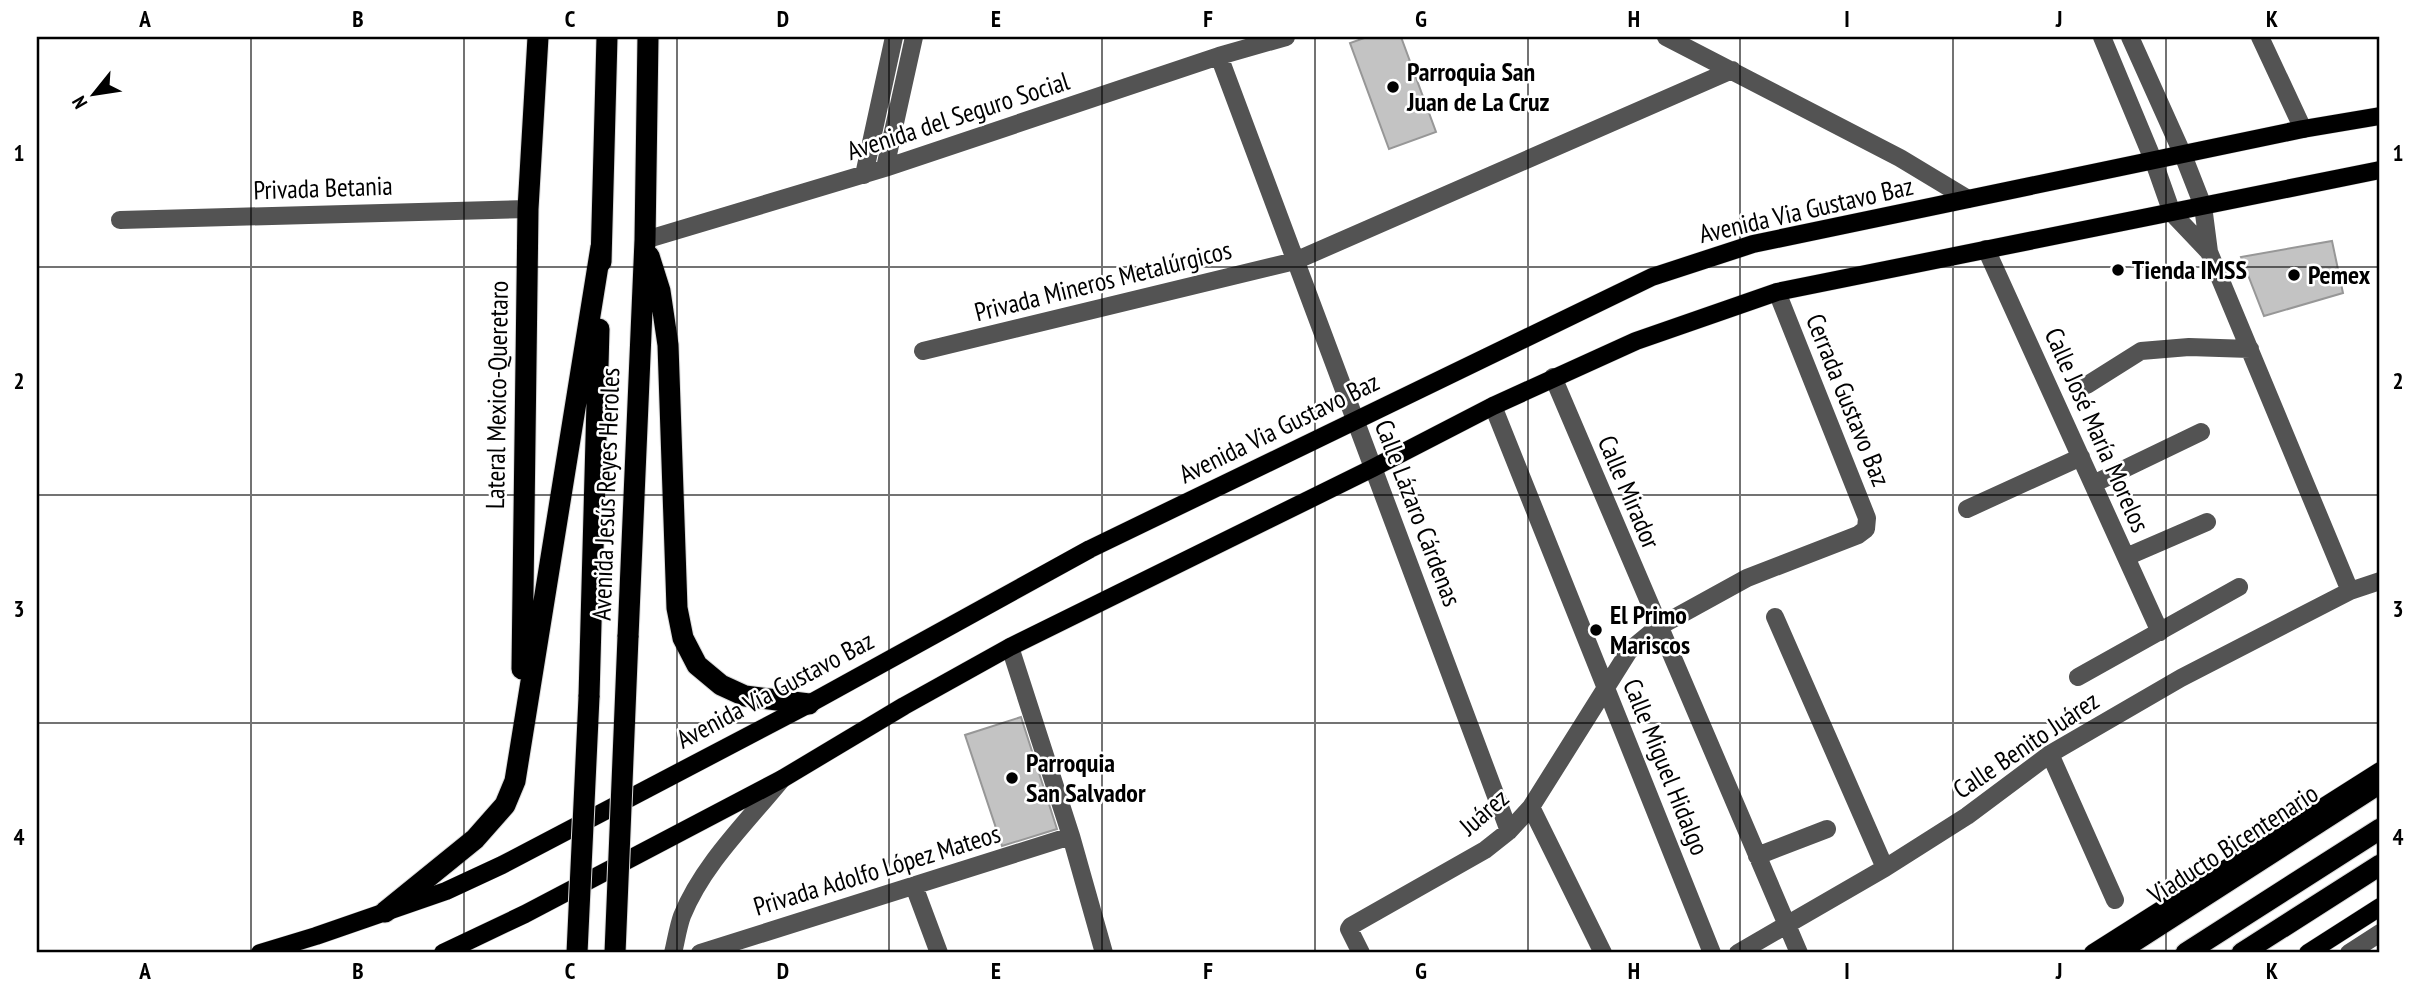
<svg xmlns="http://www.w3.org/2000/svg" width="2417" height="990" viewBox="0 0 2417 990" font-family="'PT Sans Narrow',sans-serif">
	<style>
		.building { fill: #c3c3c3; stroke: #979797; stroke-width: 2 }
		.lines { fill: none; stroke-linecap: round; stroke-linejoin: round }
		.major-casing { stroke: #dbdbdb; stroke-width: 19 }
		.highway-casing { stroke: #dbdbdb; stroke-width: 23 }
		.minor { stroke: #535353; stroke-width: 18 }
		.major { stroke: #000; stroke-width: 18 }
		.highway { stroke: #000; stroke-width: 21 }
		.highway-bridge-casing { stroke: #dbdbdb; stroke-width: 23; stroke-linecap: butt }
		.highway-bridge { stroke: #000; stroke-width: 21 }
		.grid { fill: none; stroke: #000; stroke-width: 2; stroke-opacity: 0.55 }
		.poi-dot { fill: #000; stroke: #fff; stroke-width: 2.5 }
		.labels { text-anchor: middle; stroke-width: 5; stroke-linejoin: round; paint-order: stroke }
		.poi-label { font-size: 26px; font-weight: bold; fill: #000; stroke: #fff; text-anchor: start }
		.street-label { font-size: 26px; fill: #000; stroke: #fff }
		.neatline { fill: none; stroke: #000; stroke-width: 2.5 }
		.grid-label { font-size: 23px; text-anchor: middle; font-weight: bold; fill: #000 }
	</style>
	<rect width="100%" height="100%" fill="#fff"/>
	<path class="building" d="M 1367,37 L 1401,37 L 1436,132 L 1389,149 L 1350,43 Z
		M 2332,241 L 2343,293 L 2264,316 L 2241,257 Z
		M 1021,717 L 1057,829 L 1002,846 L 965,735 Z"/>
	<g class="lines">
		<g class="major-casing">
			<path id="major" d="M 260,953 L 316,936 L 446,891 L 502,865 L 809,704 L 1090,549 L 1652,277 L 1753,244 L 2303,129 L 2380,116
				M 443,953 L 525,914 L 782,779 L 904,706 L 1010,647 L 1373,468 L 1493,406 L 1636,341 L 1777,292 L 2380,170
				M 2093,953 L 2380,771
				M 2308,953 L 2380,907"/>
		</g>
		<g class="highway-casing">
			<path id="highway" d="M 649,256 L 660,291 L 668,345 L 677,608 L 683,638 L 697,665 L 721,685 L 745,696 L 809,704
				M 601,262 L 607,37
				M 628,637 L 645,240 L 648,37
				M 522,669 L 528,209 L 538,37
				M 589,697 L 599,329
				M 385,912 L 475,839 L 505,805 L 515,781 L 601,247
				M 2116,953 L 2380,783
				M 2186,953 L 2380,829
				M 2242,953 L 2380,865"/>
		</g>
		<path class="minor" d="M 1666,37 L 1900,158 L 1968,199
			M 2102,37 L 2154,162 L 2172,213 L 2209,252
			M 2130,37 L 2183,155 L 2203,206 L 2209,252 L 2350,591
			M 2260,37 L 2303,129
			M 1219,56 L 1509,831
			M 885,168 L 914,37
			M 864,175 L 894,37
			M 120,220 L 528,209
			M 645,240 L 885,168 L 1219,56 L 1286,37
			M 1986,249 L 2160,632
			M 923,351 L 1295,261 L 1732,70
			M 1553,377 L 1799,953
			M 2087,385 L 2141,351 L 2189,347 L 2250,349
			M 1493,406 L 1712,953
			M 2093,484 L 2201,432
			M 1967,509 L 2081,457
			M 2126,557 L 2207,522
			M 1775,617 L 1885,868
			M 1010,647 L 1071,836 L 1104,953
			M 2078,677 L 2239,587
			M 2050,754 L 2115,900
			M 1531,807 L 1603,953
			M 1757,856 L 1827,829
			M 914,886 L 939,953
			M 673,953 C 676,941 678,927 682,916 C 703,864 747,822 782,779
			M 700,953 L 1071,836
			M 1361,953 L 1349,929 L 1351,926 L 1485,850 L 1509,831 L 1531,807 L 1629,651 L 1658,627 L 1747,578 L 1858,535 L 1866,529 L 1867,518 L 1777,292
			M 1738,953 L 1885,868 L 1967,816 L 2050,754 L 2181,678 L 2350,591 L 2380,581
			M 2349,953 L 2380,933"/>
		<use href="#major" class="major"/>
		<use href="#highway" class="highway"/>
		<g class="highway-bridge-casing">
			<path id="highway-bridge" d="M 577,953 L 589,697
				M 615,953 L 628,637"/>
		</g>
		<use href="#highway-bridge" class="highway-bridge"/>
	</g>
	<path class="grid" d="M 251,37 L 251,953M 464,37 L 464,953M 677,37 L 677,953M 889,37 L 889,953M 1102,37 L 1102,953M 1315,37 L 1315,953M 1528,37 L 1528,953M 1740,37 L 1740,953M 1953,37 L 1953,953M 2166,37 L 2166,953M 37,267 L 2380,267M 37,495 L 2380,495M 37,723 L 2380,723"/>
	<g class="poi-dot">
		<circle cx="1393" cy="87" r="7"/>
		<circle cx="2118" cy="270" r="7"/>
		<circle cx="2294" cy="275" r="7"/>
		<circle cx="1596" cy="630" r="7"/>
		<circle cx="1012" cy="778" r="7"/>
	</g>
	<g class="labels">
		<g class="poi-label">
			<text x="1407" y="81">Parroquia San<tspan x="1407" dy="30">Juan de La Cruz</tspan></text>
			<text x="2132" y="279">Tienda IMSS</text>
			<text x="2308" y="284">Pemex</text>
			<text x="1610" y="624">El Primo<tspan x="1610" dy="30">Mariscos</tspan></text>
			<text x="1026" y="772">Parroquia<tspan x="1026" dy="30">San Salvador</tspan></text>
		</g>
		<g class="street-label">
			<text transform="translate(958 116) rotate(-18)" y="9">Avenida del Seguro Social</text>
			<text transform="translate(323 188) rotate(-2)" y="9">Privada Betania</text>
			<text transform="translate(1806 210) rotate(-13)" y="9">Avenida Via Gustavo Baz</text>
			<text transform="translate(1103 281) rotate(-14)" y="9">Privada Mineros Metalúrgicos</text>
			<text transform="translate(497 395) rotate(-89)" y="9">Lateral Mexico-Queretaro</text>
			<text transform="translate(1848 400) rotate(68)" y="9">Cerrada Gustavo Baz</text>
			<text transform="translate(1279 428) rotate(-26)" y="9">Avenida Via Gustavo Baz</text>
			<text transform="translate(2097 430) rotate(66)" y="9">Calle José María Morelos</text>
			<text transform="translate(1629 492) rotate(67)" y="9">Calle Mirador</text>
			<text transform="translate(606 494) rotate(-88)" y="9">Avenida Jesús Reyes Heroles</text>
			<text transform="translate(1418 513) rotate(69)" y="9">Calle Lázaro Cárdenas</text>
			<text transform="translate(775 690) rotate(-28)" y="9">Avenida Via Gustavo Baz</text>
			<text transform="translate(2026 745) rotate(-34)" y="9">Calle Benito Juárez</text>
			<text transform="translate(1666 767) rotate(68)" y="9">Calle Miguel Hidalgo</text>
			<text transform="translate(1484 812) rotate(-41)" y="9">Juárez</text>
			<text transform="translate(2233 844) rotate(-33)" y="9">Viaducto Bicentenario</text>
			<text transform="translate(877 870) rotate(-17)" y="9">Privada Adolfo López Mateos</text>
		</g>
	</g>
	<rect width="2417" height="990" fill="none" stroke="#ffffff" stroke-width="77"/>
	<g transform="translate(94 94) rotate(240)" stroke="#ffffff" stroke-width="5" paint-order="stroke">
	<path d="M0-5L12 26L0 18L-12 26Z" fill="#000000"/>
	<text y="-10" font-size="19" font-weight="bold" text-anchor="middle" fill="#000000">N</text>
	</g>
	<rect x="38" y="38" width="2340" height="913" class="neatline"/>
	<g class="grid-label">
		<text x="145" y="27">A</text>
		<text x="358" y="27">B</text>
		<text x="570" y="27">C</text>
		<text x="783" y="27">D</text>
		<text x="996" y="27">E</text>
		<text x="1208" y="27">F</text>
		<text x="1421" y="27">G</text>
		<text x="1634" y="27">H</text>
		<text x="1847" y="27">I</text>
		<text x="2059" y="27">J</text>
		<text x="2272" y="27">K</text>
		<text x="19" y="161">1</text>
		<text x="2398" y="161">1</text>
		<text x="19" y="389">2</text>
		<text x="2398" y="389">2</text>
		<text x="19" y="617">3</text>
		<text x="2398" y="617">3</text>
		<text x="19" y="845">4</text>
		<text x="2398" y="845">4</text>
		<text x="145" y="979">A</text>
		<text x="358" y="979">B</text>
		<text x="570" y="979">C</text>
		<text x="783" y="979">D</text>
		<text x="996" y="979">E</text>
		<text x="1208" y="979">F</text>
		<text x="1421" y="979">G</text>
		<text x="1634" y="979">H</text>
		<text x="1847" y="979">I</text>
		<text x="2059" y="979">J</text>
		<text x="2272" y="979">K</text>
	</g>
</svg>
